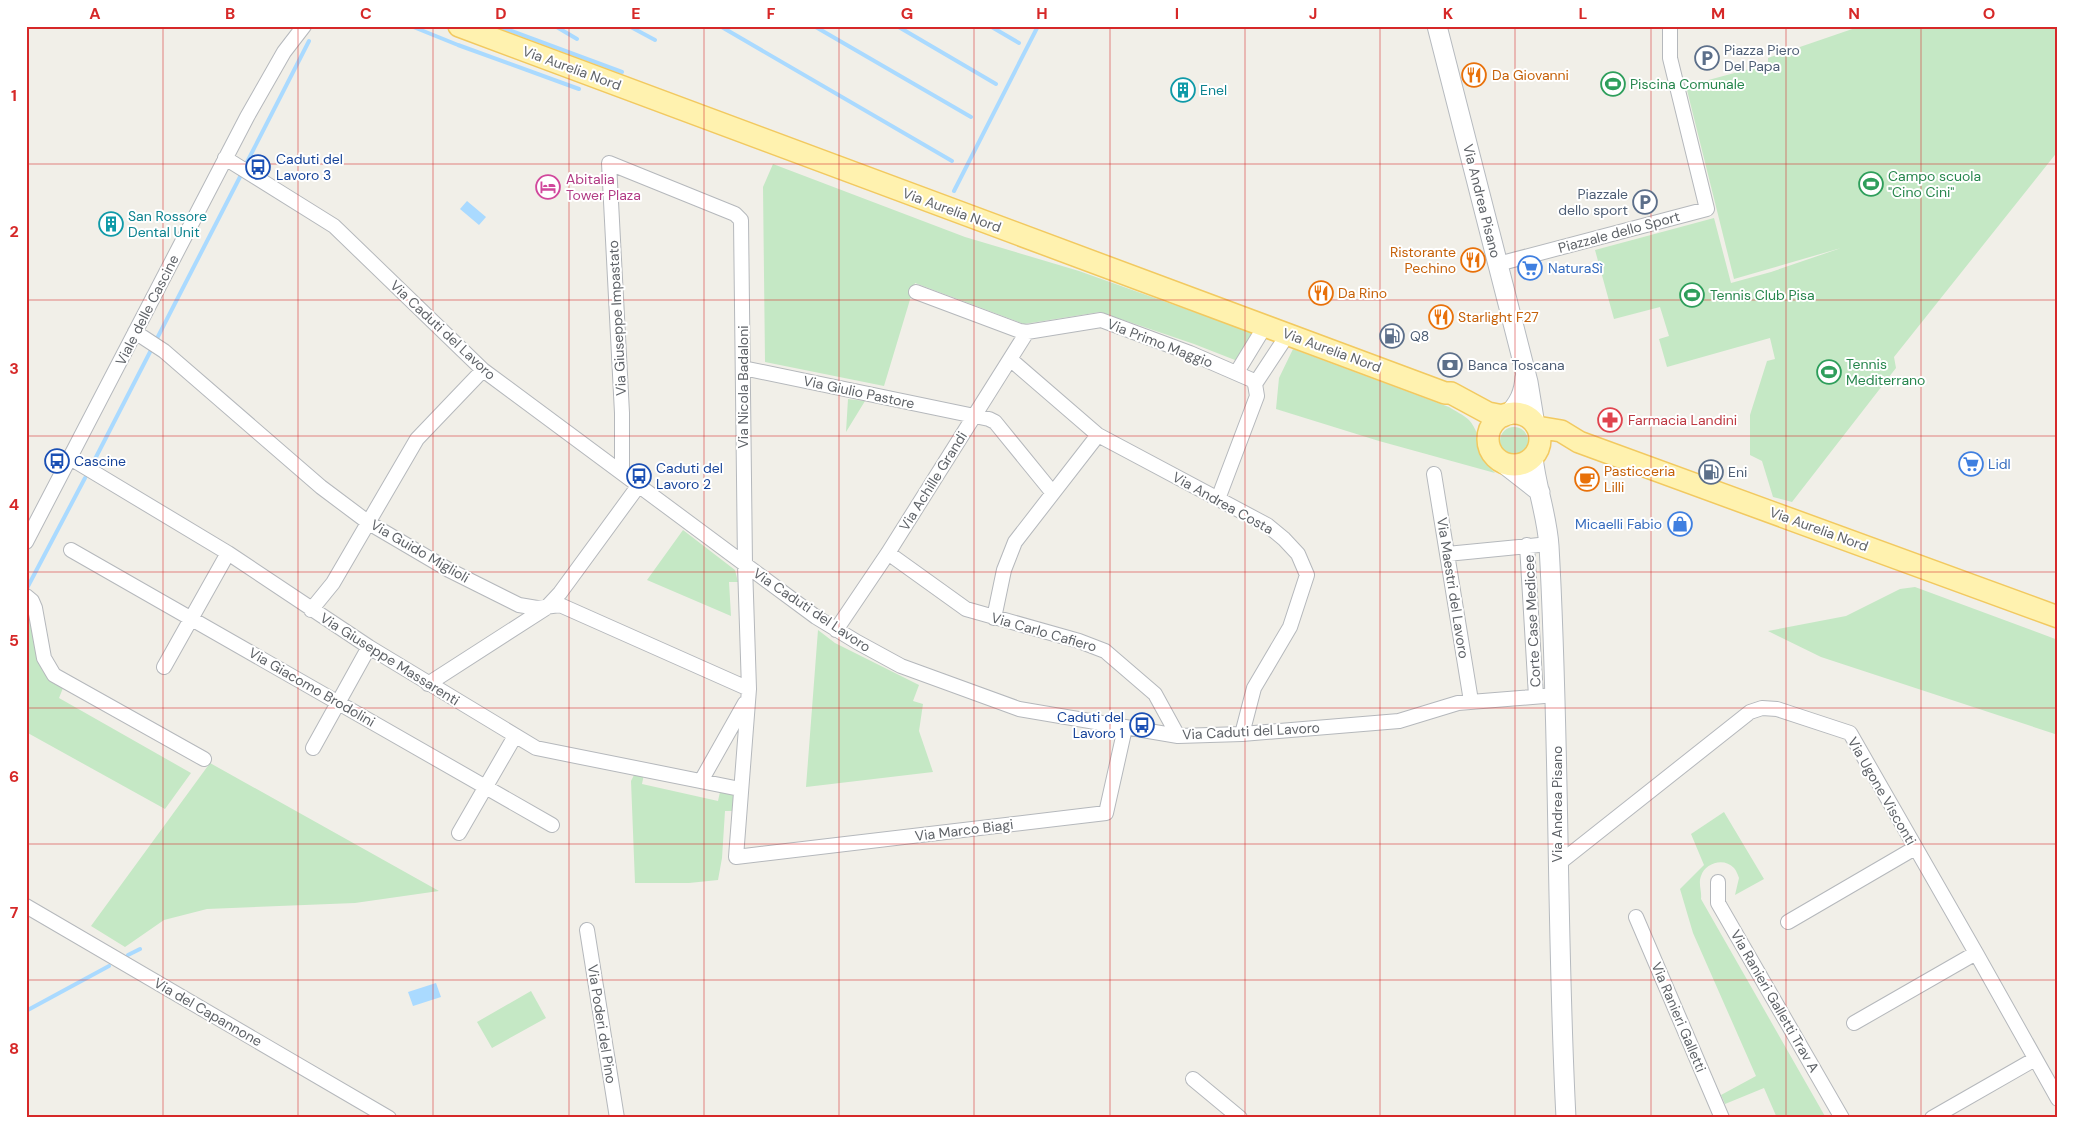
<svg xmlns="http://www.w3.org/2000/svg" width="2084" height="1144" viewBox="0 0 2084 1144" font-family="'DM Sans',sans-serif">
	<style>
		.green { fill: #c5e8c5 }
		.water { fill: #aadaff }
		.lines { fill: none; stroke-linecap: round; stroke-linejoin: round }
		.stream { stroke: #aadaff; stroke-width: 4 }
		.street-casing { stroke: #b5b8bc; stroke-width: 16 }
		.secondary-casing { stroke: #b6babf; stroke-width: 21 }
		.primary-casing { stroke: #f2c960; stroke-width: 24 }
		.street { stroke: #fff; stroke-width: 14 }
		.secondary { stroke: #fff; stroke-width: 19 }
		.primary { stroke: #fff2af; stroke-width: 21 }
		.grid { fill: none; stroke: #d62828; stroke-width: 1; stroke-opacity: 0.55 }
		.labels { text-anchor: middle; stroke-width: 4; stroke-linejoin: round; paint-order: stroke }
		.service-label { font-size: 14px; fill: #4e5e75; stroke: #fff; text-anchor: start }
		.street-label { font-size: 14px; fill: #5f6368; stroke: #fff }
		.food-label { font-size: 14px; fill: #c56008; stroke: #fff; text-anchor: start }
		.leisure-label { font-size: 14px; fill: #27864d; stroke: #fff; text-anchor: start }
		.culture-label { font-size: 14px; fill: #0d838f; stroke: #fff; text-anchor: start }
		.transit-label { font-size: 14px; fill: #164399; stroke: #fff; text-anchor: start }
		.hotel-label { font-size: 14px; fill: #b23c85; stroke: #fff; text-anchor: start }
		.shop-label { font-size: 14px; fill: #366cbe; stroke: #fff; text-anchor: start }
		.health-label { font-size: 14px; fill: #be3a42; stroke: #fff; text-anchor: start }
		.neatline { fill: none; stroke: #d62828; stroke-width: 2 }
		.grid-label { font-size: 16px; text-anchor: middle; font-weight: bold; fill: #d62828 }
	</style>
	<rect width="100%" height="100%" fill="#f1efe8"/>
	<path class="green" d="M 1861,26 L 2058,26 L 2058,151 L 1894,357 L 1896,368 L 1792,502 L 1773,497 L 1762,461 L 1750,455 L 1750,415 L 1767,361 L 1775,359 L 1770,338 L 1667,367 L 1659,339 L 1669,336 L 1660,307 L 1614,319 L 1595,250 L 1714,218 L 1731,283 L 1771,272 L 1841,248 L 1734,279 L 1686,86 L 1768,64 L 1768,58 Z
		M 773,164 L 965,237 L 1079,271 L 1253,333 L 1240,362 L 1194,344 L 1100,312 L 1024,324 L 915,283 L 884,386 L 765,362 L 763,187 Z
		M 1293,349 L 1449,407 C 1455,411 1464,415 1469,420 C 1483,436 1479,458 1495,473 L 1379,441 L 1276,409 L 1279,378 Z
		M 848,399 L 865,401 L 846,432 Z
		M1500 441a14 14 0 1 1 28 0a14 14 0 1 1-28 0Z
		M 683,530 L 735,570 L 738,582 L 729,582 L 731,616 L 647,580 Z
		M 1915,587 L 2058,640 L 2058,735 L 1821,657 L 1768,631 L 1846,616 L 1900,589 Z
		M 26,604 L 42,670 L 53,683 L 63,688 L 59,698 L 191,773 L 165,809 L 26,732 Z
		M 818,630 L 835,643 L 919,685 L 913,701 L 923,704 L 919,731 L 933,772 L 806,787 Z
		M 210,763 L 439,891 L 355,903 L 207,909 L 164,920 L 125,947 L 91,926 Z
		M 635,773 L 644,774 L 642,784 L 718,801 L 720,792 L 733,795 L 733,811 L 725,811 L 722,858 L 718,880 L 689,883 L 635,883 L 631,781 Z
		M 1724,812 L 1764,879 L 1735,895 L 1739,878 C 1738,875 1736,870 1734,868 C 1724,857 1705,863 1701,876 C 1698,884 1702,891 1701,899 L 1826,1118 L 1777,1118 L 1764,1088 L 1725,1104 L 1721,1095 L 1756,1076 L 1693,933 L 1680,889 L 1704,865 L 1691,834 Z
		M 531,991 L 546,1018 L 492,1048 L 477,1022 Z"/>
	<path class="water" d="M 467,201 L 486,217 L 479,225 L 460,209 Z
		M 436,983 L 441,997 L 413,1006 L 408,992 Z"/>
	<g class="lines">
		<path class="stream" d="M 411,26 L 458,45 L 579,89
			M 498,26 L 622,72
			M 555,26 L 577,39
			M 629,26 L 655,40
			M 720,26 L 952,161
			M 814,26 L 971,117
			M 897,26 L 996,84
			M 990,26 L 1019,43
			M 245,166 L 309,41
			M 954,191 L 1038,26
			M 94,461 L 242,173
			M 26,590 L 85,478
			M 128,955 L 140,949
			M 26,1011 L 109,966"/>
		<g class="street-casing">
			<path id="street" d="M 225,158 L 334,226 L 483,370 L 816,617 L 857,642 L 901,666 L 1019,709 L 1178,736 L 1242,734 L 1399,721 L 1458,703 L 1556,695
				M 1498,264 L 1707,209 L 1670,58 L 1670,26
				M 916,292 L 1020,331 L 1027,332 L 1101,320 L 1190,353 L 1252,380 L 1255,384 L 1257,396 L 1218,499
				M 135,332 L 164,351 L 321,487 L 369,523 L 449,570 L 519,605 L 537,608 L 560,605 L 749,689
				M 1010,359 L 1098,435 L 1267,525 L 1284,539 L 1298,554 L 1307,575 L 1290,627 L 1254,688 L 1242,734
				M 743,368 L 989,419 L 995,422 L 1052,492
				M 1237,372 L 1265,326
				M 1255,384 L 1288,334
				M 70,458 L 228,553 L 369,647 L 536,748 L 740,789
				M 622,472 L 622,413 L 609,163 L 735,214 L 741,220 L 745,565 L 749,689 L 736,857 L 1106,813 L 1125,728
				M 1434,474 L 1471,701
				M 26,542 L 247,117 L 284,52 L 304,26
				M 1527,545 L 1536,696
				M 71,550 L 552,825
				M 888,553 L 966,609 L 1079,641 L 1105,651 L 1155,694 L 1178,736
				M 1447,554 L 1549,544
				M 26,596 L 32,601 L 35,608 L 44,658 L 54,675 L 204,759
				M 311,610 L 333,583 L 417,439 L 483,370
				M 994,618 L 1004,570 L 1015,542 L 1098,435
				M 836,630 L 888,553 L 1027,332
				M 164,667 L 228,553
				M 428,684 L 546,608 L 560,593 L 639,485
				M 313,748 L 369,647
				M 701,781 L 745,703
				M 459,833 L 515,736
				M 1558,864 L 1750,712 L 1762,708 L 1777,709 L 1850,733 L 1976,953 L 2058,1099
				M 1718,882 L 1718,903 L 1842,1118
				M 26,906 L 389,1118
				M 1636,917 L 1722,1118
				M 1788,922 L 1915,848
				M 587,930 L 617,1118
				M 1854,1023 L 1976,953
				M 1193,1079 L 1240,1118
				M 1932,1118 L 2035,1059"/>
		</g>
		<g class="secondary-casing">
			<path id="secondary" d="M 1437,26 L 1528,382 L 1535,425
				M 1508,415 C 1519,403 1524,393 1525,377
				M 1533,457 C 1536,487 1547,515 1549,546 C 1560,737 1556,927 1566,1118
				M 1503,463 L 1540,492"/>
		</g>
		<g class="primary-casing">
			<path id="primary" d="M 459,26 L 1445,393 L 1451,393 L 1488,413 L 1503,416
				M1488 439a26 26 0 1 1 52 0a26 26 0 1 1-52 0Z
				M 1537,427 L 1561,431 L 1579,442 L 2058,617"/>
		</g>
		<use href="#street" class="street"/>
		<use href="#secondary" class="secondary"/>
		<use href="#primary" class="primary"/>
	</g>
	<path class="grid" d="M 163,26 L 163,1118M 298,26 L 298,1118M 433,26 L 433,1118M 569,26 L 569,1118M 704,26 L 704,1118M 839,26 L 839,1118M 974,26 L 974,1118M 1110,26 L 1110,1118M 1245,26 L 1245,1118M 1380,26 L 1380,1118M 1515,26 L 1515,1118M 1651,26 L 1651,1118M 1786,26 L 1786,1118M 1921,26 L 1921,1118M 26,164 L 2058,164M 26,300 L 2058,300M 26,436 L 2058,436M 26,572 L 2058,572M 26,708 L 2058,708M 26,844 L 2058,844M 26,980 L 2058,980"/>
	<defs>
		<g id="parking-ring" transform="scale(1.25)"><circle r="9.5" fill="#fff" stroke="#5c6f8a" stroke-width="1.5"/><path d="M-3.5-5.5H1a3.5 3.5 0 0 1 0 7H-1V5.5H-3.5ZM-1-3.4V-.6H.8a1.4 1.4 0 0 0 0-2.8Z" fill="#5c6f8a"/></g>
		<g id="restaurant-ring" transform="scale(1.25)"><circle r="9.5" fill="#fff" stroke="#e8710a" stroke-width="1.5"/><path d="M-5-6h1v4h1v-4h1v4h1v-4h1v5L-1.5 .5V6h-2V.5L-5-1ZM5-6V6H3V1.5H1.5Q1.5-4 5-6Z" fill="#e8710a"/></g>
		<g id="stadium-ring" transform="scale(1.25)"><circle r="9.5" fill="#fff" stroke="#2e9e5b" stroke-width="1.5"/><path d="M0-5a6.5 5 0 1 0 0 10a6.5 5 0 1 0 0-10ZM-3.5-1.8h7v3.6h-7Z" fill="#2e9e5b"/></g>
		<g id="building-ring" transform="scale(1.25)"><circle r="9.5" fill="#fff" stroke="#0f9aa8" stroke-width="1.5"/><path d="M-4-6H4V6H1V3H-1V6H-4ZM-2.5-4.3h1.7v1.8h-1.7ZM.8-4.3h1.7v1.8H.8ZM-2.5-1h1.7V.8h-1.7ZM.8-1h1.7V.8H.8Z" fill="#0f9aa8"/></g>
		<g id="bus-ring" transform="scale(1.25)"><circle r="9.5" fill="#fff" stroke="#1a4fb4" stroke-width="1.5"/><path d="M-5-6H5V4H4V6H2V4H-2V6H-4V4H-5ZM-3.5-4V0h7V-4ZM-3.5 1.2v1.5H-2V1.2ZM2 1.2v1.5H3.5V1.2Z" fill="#1a4fb4"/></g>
		<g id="hotel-ring" transform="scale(1.25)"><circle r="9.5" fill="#fff" stroke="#d1479c" stroke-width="1.5"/><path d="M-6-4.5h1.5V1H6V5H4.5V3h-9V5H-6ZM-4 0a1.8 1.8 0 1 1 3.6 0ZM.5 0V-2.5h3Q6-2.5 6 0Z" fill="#d1479c"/></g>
		<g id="supermarket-ring" transform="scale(1.25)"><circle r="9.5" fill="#fff" stroke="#3f7fe0" stroke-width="1.5"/><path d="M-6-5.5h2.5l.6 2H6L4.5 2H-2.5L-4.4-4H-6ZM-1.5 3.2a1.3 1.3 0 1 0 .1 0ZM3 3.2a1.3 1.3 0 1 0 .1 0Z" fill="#3f7fe0"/></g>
		<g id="fuel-ring" transform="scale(1.25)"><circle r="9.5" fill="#fff" stroke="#5c6f8a" stroke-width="1.5"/><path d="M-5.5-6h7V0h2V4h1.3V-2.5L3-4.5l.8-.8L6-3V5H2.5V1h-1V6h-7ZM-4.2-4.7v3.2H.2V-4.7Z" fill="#5c6f8a"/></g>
		<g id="bank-ring" transform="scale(1.25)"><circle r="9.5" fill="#fff" stroke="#5c6f8a" stroke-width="1.5"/><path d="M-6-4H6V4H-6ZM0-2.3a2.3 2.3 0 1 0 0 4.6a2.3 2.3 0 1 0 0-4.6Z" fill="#5c6f8a"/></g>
		<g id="pharmacy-ring" transform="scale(1.25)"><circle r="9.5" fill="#fff" stroke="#e0444e" stroke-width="1.5"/><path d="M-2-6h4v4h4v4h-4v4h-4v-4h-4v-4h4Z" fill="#e0444e"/></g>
		<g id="cafe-ring" transform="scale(1.25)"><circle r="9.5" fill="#fff" stroke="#e8710a" stroke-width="1.5"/><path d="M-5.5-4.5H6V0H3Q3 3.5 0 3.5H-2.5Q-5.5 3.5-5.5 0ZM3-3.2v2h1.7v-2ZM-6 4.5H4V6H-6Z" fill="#e8710a"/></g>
		<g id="shop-ring" transform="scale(1.25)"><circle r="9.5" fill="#fff" stroke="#3f7fe0" stroke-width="1.5"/><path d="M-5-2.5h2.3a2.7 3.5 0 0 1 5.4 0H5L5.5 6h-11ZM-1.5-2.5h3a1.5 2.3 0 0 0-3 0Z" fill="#3f7fe0"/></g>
	</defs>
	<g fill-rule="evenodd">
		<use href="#parking-ring" x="1707" y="58"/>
		<use href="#restaurant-ring" x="1474" y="75"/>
		<use href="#stadium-ring" x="1613" y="84"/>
		<use href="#building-ring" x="1183" y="90"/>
		<use href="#bus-ring" x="258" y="167"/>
		<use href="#stadium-ring" x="1871" y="184"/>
		<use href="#hotel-ring" x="548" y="187"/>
		<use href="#parking-ring" x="1645" y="202"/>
		<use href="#building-ring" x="111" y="224"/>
		<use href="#restaurant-ring" x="1473" y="260"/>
		<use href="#supermarket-ring" x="1530" y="268"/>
		<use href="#restaurant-ring" x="1321" y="293"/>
		<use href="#stadium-ring" x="1692" y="295"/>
		<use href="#restaurant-ring" x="1441" y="317"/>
		<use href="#fuel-ring" x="1392" y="336"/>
		<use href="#bank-ring" x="1450" y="365"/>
		<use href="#stadium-ring" x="1829" y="372"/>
		<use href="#pharmacy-ring" x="1610" y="420"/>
		<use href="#bus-ring" x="57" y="461"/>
		<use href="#supermarket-ring" x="1971" y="464"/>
		<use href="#fuel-ring" x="1711" y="472"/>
		<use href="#bus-ring" x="639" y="476"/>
		<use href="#cafe-ring" x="1587" y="479"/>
		<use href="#shop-ring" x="1680" y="524"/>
		<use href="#bus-ring" x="1142" y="725"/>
	</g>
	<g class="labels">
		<g class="service-label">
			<text x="1724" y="55">Piazza Piero<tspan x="1724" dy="16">Del Papa</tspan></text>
			<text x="1628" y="199" text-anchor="end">Piazzale<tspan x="1628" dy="16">dello sport</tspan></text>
			<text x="1410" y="341">Q8</text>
			<text x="1468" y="370">Banca Toscana</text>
			<text x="1728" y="477">Eni</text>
		</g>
		<g class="street-label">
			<text transform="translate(572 68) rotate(20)" y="5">Via Aurelia Nord</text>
			<text transform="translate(1482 201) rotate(76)" y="5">Via Andrea Pisano</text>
			<text transform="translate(952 210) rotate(20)" y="5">Via Aurelia Nord</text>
			<text transform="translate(1619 232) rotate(-15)" y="5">Piazzale dello Sport</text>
			<text transform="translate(147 310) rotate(-63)" y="5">Viale delle Cascine</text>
			<text transform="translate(617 318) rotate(-93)" y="5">Via Giuseppe Impastato</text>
			<text transform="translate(443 330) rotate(43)" y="5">Via Caduti del Lavoro</text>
			<text transform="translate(1160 343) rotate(21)" y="5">Via Primo Maggio</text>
			<text transform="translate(1332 350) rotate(20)" y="5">Via Aurelia Nord</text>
			<text transform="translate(743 387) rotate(-90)" y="5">Via Nicola Badaloni</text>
			<text transform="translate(859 392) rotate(12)" y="5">Via Giulio Pastore</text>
			<text transform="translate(933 481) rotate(-58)" y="5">Via Achille Grandi</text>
			<text transform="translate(1223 503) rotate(29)" y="5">Via Andrea Costa</text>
			<text transform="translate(1819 529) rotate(20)" y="5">Via Aurelia Nord</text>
			<text transform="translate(420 551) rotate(30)" y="5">Via Guido Miglioli</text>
			<text transform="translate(1453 588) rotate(81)" y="5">Via Maestri del Lavoro</text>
			<text transform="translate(812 610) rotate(34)" y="5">Via Caduti del Lavoro</text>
			<text transform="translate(1532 621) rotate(-93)" y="5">Corte Case Medicee</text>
			<text transform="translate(1044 632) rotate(16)" y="5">Via Carlo Cafiero</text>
			<text transform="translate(390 659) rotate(32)" y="5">Via Giuseppe Massarenti</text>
			<text transform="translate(312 687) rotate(30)" y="5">Via Giacomo Brodolini</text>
			<text transform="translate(1251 731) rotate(-3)" y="5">Via Caduti del Lavoro</text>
			<text transform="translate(1882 791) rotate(60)" y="5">Via Ugone Visconti</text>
			<text transform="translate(1557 804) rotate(-90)" y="5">Via Andrea Pisano</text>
			<text transform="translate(964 830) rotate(-7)" y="5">Via Marco Biagi</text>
			<text transform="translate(1775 1001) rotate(60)" y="5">Via Ranieri Galletti Trav A</text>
			<text transform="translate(208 1012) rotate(30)" y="5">Via del Capannone</text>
			<text transform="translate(1679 1017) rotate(67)" y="5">Via Ranieri Galletti</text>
			<text transform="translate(602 1024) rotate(81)" y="5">Via Poderi del Pino</text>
		</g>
		<g class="food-label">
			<text x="1492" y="80">Da Giovanni</text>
			<text x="1456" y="257" text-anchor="end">Ristorante<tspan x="1456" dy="16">Pechino</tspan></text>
			<text x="1338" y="298">Da Rino</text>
			<text x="1458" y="322">Starlight F27</text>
			<text x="1604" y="476">Pasticceria<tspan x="1604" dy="16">Lilli</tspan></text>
		</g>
		<g class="leisure-label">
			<text x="1630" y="89">Piscina Comunale</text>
			<text x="1888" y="181">Campo scuola<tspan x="1888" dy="16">"Cino Cini"</tspan></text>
			<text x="1710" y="300">Tennis Club Pisa</text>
			<text x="1846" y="369">Tennis<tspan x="1846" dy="16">Mediterrano</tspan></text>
		</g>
		<g class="culture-label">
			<text x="1200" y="95">Enel</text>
			<text x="128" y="221">San Rossore<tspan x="128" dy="16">Dental Unit</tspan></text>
		</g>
		<g class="transit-label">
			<text x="276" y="164">Caduti del<tspan x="276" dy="16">Lavoro 3</tspan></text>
			<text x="74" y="466">Cascine</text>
			<text x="656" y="473">Caduti del<tspan x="656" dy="16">Lavoro 2</tspan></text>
			<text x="1124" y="722" text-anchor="end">Caduti del<tspan x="1124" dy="16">Lavoro 1</tspan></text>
		</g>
		<g class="hotel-label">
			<text x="566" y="184">Abitalia<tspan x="566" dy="16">Tower Plaza</tspan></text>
		</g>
		<g class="shop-label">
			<text x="1548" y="273">NaturaSì</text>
			<text x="1988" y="469">Lidl</text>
			<text x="1662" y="529" text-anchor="end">Micaelli Fabio</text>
		</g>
		<g class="health-label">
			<text x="1628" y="425">Farmacia Landini</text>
		</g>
	</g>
	<rect width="2084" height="1144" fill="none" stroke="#ffffff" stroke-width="55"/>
	<rect x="28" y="28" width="2028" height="1088" class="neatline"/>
	<g class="grid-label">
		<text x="95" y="19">A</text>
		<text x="230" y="19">B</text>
		<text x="366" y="19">C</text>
		<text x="501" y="19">D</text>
		<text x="636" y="19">E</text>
		<text x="771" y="19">F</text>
		<text x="907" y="19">G</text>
		<text x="1042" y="19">H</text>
		<text x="1177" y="19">I</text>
		<text x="1313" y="19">J</text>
		<text x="1448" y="19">K</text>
		<text x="1583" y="19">L</text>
		<text x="1718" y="19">M</text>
		<text x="1854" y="19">N</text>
		<text x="1989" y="19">O</text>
		<text x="14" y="101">1</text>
		<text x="14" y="237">2</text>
		<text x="14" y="374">3</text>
		<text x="14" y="510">4</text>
		<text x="14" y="646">5</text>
		<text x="14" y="782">6</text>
		<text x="14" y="918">7</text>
		<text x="14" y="1054">8</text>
	</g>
</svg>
